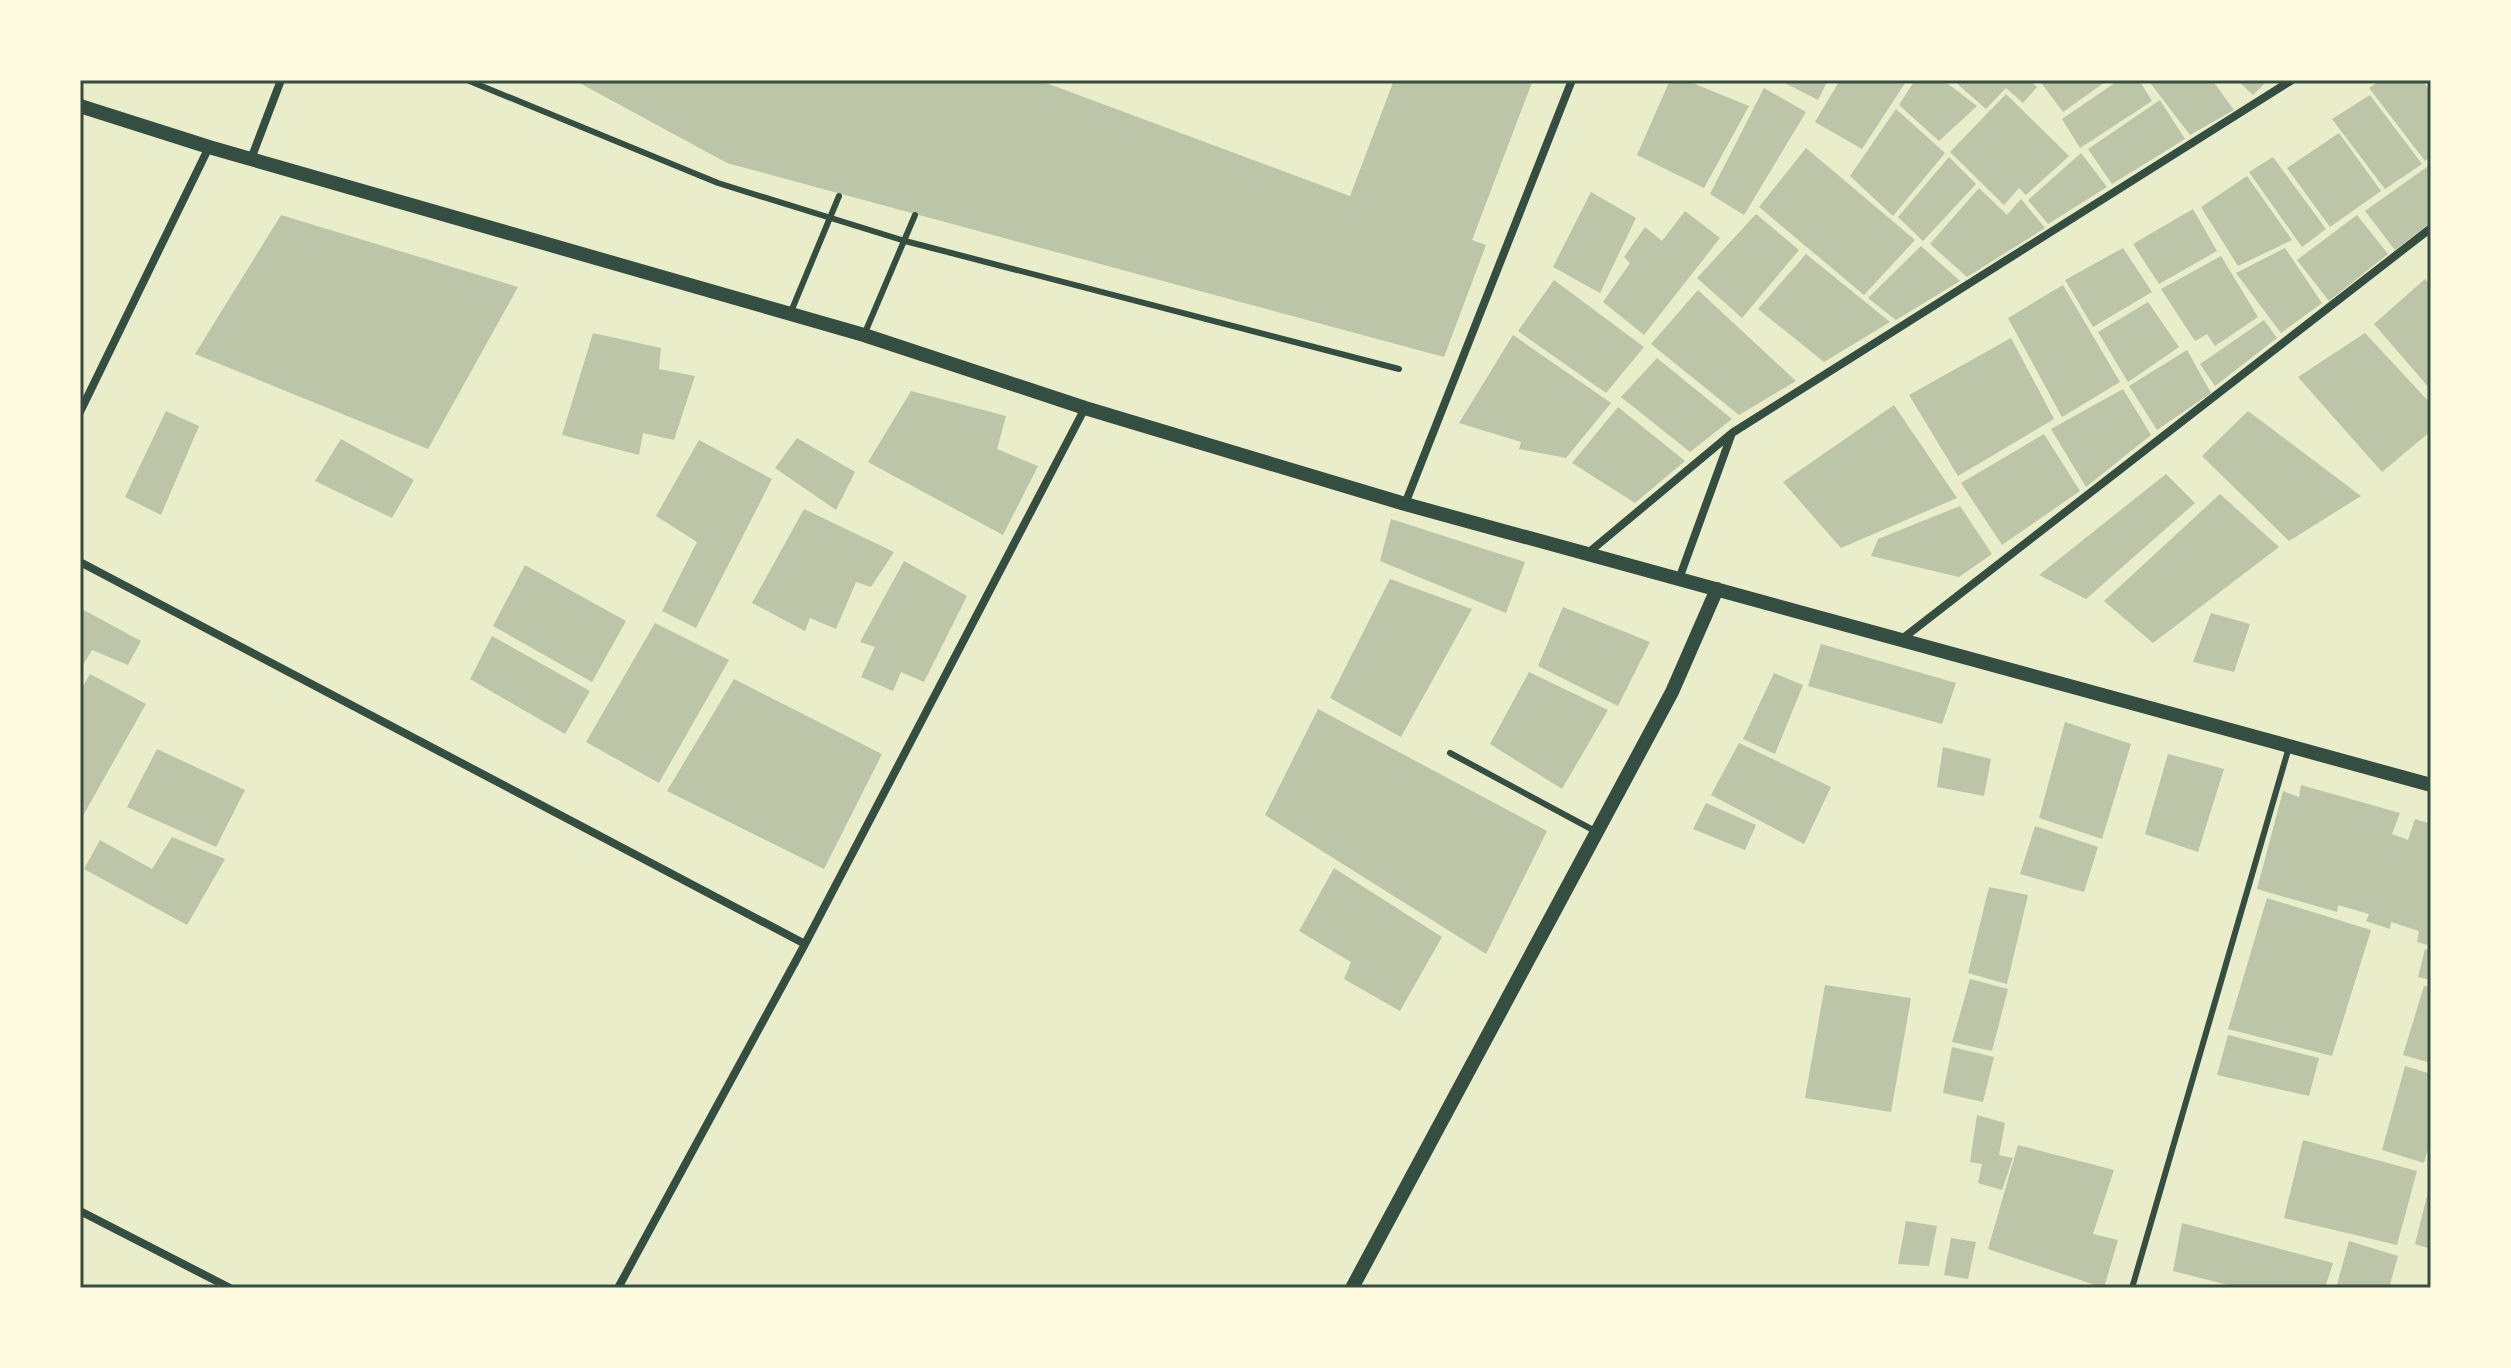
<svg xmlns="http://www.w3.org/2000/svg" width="2511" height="1368" viewBox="0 0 2511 1368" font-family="'Source Serif 4',serif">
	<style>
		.building { fill: #bcc5a7 }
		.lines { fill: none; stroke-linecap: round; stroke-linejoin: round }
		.service { stroke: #344e41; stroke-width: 6 }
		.minor { stroke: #344e41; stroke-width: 8 }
		.tertiary { stroke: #344e41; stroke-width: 14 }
		.neatline { fill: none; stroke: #344e41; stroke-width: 3 }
	</style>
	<rect width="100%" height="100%" fill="#e9edc9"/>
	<path class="building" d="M 574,80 L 1038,80 L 1350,196 L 1394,80 L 1533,80 L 1472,240 L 1486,245 L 1444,357 L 727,163 Z
		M 1670,80 L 1685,80 L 1749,106 L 1704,188 L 1637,155 Z
		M 1779,80 L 1828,80 L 1818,100 Z
		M 1840,80 L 1907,80 L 1862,149 L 1815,122 Z
		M 1915,80 L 1943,80 L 1977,106 L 1939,141 L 1899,105 Z
		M 1953,80 L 2029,80 L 2037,87 L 2023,103 L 2006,88 L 1986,109 Z
		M 2039,80 L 2108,80 L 2063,112 Z
		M 2119,80 L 2139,80 L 2152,101 L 2080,148 L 2062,119 Z
		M 2148,80 L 2212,80 L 2234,110 L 2190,135 Z
		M 2237,80 L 2268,80 L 2253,95 Z
		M 2381,80 L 2422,80 L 2431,92 L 2431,157 L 2425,161 L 2369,88 Z
		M 1764,88 L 1806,112 L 1744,215 L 1710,194 Z
		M 2006,94 L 2069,156 L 2026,195 L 2019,188 L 2004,205 L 1950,152 Z
		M 2370,95 L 2422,164 L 2385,189 L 2332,119 Z
		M 2160,100 L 2185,139 L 2112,184 L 2088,149 Z
		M 1896,109 L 1945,153 L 1893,216 L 1850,176 Z
		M 2339,133 L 2381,191 L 2330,227 L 2287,168 Z
		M 1806,148 L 1915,240 L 1864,295 L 1759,207 Z
		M 2081,153 L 2107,187 L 2048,224 L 2028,200 Z
		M 1949,157 L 1976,184 L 1923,241 L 1898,217 Z
		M 2273,157 L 2326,229 L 2302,247 L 2249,172 Z
		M 2431,164 L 2431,222 L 2395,250 L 2365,211 Z
		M 2247,176 L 2292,240 L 2238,266 L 2201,207 Z
		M 1979,188 L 2007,215 L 2021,199 L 2045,228 L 1967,277 L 1930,244 Z
		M 1591,192 L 1636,218 L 1600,293 L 1553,267 Z
		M 2193,209 L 2217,251 L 2159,284 L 2133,244 Z
		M 1685,211 L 1720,238 L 1644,335 L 1603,302 L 1630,263 L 1624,257 L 1645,227 L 1662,241 Z
		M 1756,214 L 1799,250 L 1742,318 L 1697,278 Z
		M 281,215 L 518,287 L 428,449 L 195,354 Z
		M 2357,215 L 2388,254 L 2329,301 L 2297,260 Z
		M 1921,246 L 1960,281 L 1896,320 L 1868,298 Z
		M 2123,248 L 2152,292 L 2093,327 L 2065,280 Z
		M 2285,248 L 2322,303 L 2281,333 L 2236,273 Z
		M 1806,254 L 1890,322 L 1824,362 L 1758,309 Z
		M 2221,256 L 2258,317 L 2215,346 L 2207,334 L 2195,341 L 2161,289 Z
		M 2425,279 L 2431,286 L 2431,390 L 2374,324 Z
		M 1554,280 L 1644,347 L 1606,393 L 1518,331 Z
		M 2063,285 L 2120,382 L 2062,417 L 2008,318 Z
		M 1698,290 L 1796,381 L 1739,415 L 1651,344 Z
		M 2148,302 L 2179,347 L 2128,382 L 2098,332 Z
		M 2264,320 L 2277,338 L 2215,386 L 2200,364 Z
		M 593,333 L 661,348 L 659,369 L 695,376 L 674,440 L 643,433 L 639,455 L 562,435 Z
		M 2365,333 L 2431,404 L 2431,431 L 2382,472 L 2298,377 Z
		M 1513,335 L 1611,403 L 1566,458 L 1519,449 L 1521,442 L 1459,423 Z
		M 2011,338 L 2054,419 L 1958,476 L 1909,395 Z
		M 2187,350 L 2211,393 L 2157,430 L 2129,386 Z
		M 1657,358 L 1732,419 L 1690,452 L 1621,397 Z
		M 2123,389 L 2151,435 L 2086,487 L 2051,429 Z
		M 911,391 L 1006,416 L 997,449 L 1038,466 L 1003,535 L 868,462 Z
		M 1894,405 L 1957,498 L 1841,548 L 1783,482 Z
		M 1618,407 L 1685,461 L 1635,503 L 1572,463 Z
		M 166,411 L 199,426 L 161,515 L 125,497 Z
		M 2248,411 L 2361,496 L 2289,541 L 2202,456 Z
		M 2044,434 L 2080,491 L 2002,545 L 1961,483 Z
		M 797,438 L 855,472 L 836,510 L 775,468 Z
		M 341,439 L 414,480 L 392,518 L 315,481 Z
		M 699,440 L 772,479 L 696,628 L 662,611 L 697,542 L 656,516 Z
		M 2166,474 L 2195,503 L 2086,599 L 2039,575 Z
		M 2220,494 L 2279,547 L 2153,643 L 2104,601 Z
		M 1960,506 L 1992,554 L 1959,577 L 1871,556 L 1878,539 Z
		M 804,509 L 894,552 L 871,587 L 856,582 L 836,629 L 810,618 L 805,631 L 752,603 Z
		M 1391,519 L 1525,562 L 1506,613 L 1380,561 Z
		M 904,561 L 967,596 L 924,682 L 901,672 L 893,691 L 861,677 L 875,647 L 860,642 Z
		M 525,565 L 626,621 L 592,682 L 493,626 Z
		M 1390,579 L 1472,609 L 1401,737 L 1330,698 Z
		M 1563,607 L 1650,642 L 1618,706 L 1538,666 Z
		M 80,608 L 141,641 L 128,665 L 92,650 L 80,670 Z
		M 2211,613 L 2250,624 L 2234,672 L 2193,662 Z
		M 655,623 L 729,660 L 659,783 L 586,742 Z
		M 492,636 L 590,691 L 565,734 L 470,679 Z
		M 1821,644 L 1956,683 L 1942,724 L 1808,686 Z
		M 1529,672 L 1608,710 L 1562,789 L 1490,744 Z
		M 1774,673 L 1803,685 L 1775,754 L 1743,739 Z
		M 90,674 L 146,704 L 80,821 L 80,691 Z
		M 734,679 L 882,754 L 824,869 L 667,791 Z
		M 1318,709 L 1547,831 L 1486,954 L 1265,815 Z
		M 2065,722 L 2131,744 L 2102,839 L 2039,818 Z
		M 1739,743 L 1831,787 L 1804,844 L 1711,795 Z
		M 1943,747 L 1991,759 L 1984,796 L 1937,787 Z
		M 157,749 L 245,790 L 216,847 L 127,807 Z
		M 2168,754 L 2224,769 L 2198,852 L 2145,834 Z
		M 2301,785 L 2400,813 L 2392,834 L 2408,840 L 2415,819 L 2431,824 L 2431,946 L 2417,942 L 2419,931 L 2391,922 L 2390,929 L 2366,921 L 2369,914 L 2338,905 L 2337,912 L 2257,889 L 2283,791 L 2299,797 Z
		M 1706,803 L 1756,825 L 1745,850 L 1693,829 Z
		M 2035,826 L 2098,847 L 2084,892 L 2020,874 Z
		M 172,837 L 225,859 L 187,925 L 84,869 L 100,840 L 152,869 Z
		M 1334,868 L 1442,937 L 1400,1011 L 1344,979 L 1351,962 L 1299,931 Z
		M 1989,887 L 2028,895 L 2007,984 L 1968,973 Z
		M 2267,898 L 2371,930 L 2332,1056 L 2228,1029 Z
		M 2425,949 L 2431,951 L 2431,980 L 2418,977 Z
		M 1970,979 L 2008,989 L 1992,1051 L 1952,1042 Z
		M 1825,985 L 1911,998 L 1891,1112 L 1805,1098 Z
		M 2424,986 L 2431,987 L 2431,1063 L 2403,1055 Z
		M 2228,1035 L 2319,1058 L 2309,1096 L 2217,1075 Z
		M 1952,1047 L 1994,1057 L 1983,1102 L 1943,1093 Z
		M 2405,1066 L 2431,1074 L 2431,1138 L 2424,1163 L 2382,1150 Z
		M 1977,1115 L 2005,1123 L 1999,1155 L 2013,1158 L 2002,1190 L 1978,1183 L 1982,1164 L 1970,1162 Z
		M 2303,1140 L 2417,1171 L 2397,1245 L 2284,1218 Z
		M 2018,1145 L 2114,1170 L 2093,1234 L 2118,1240 L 2104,1288 L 1988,1249 Z
		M 2430,1184 L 2431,1184 L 2431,1249 L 2415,1244 Z
		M 1906,1221 L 1937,1226 L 1929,1266 L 1898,1264 Z
		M 2182,1223 L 2333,1263 L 2325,1288 L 2240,1288 L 2173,1271 Z
		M 1951,1238 L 1976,1242 L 1968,1279 L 1944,1275 Z
		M 2349,1241 L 2398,1256 L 2389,1288 L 2336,1288 Z"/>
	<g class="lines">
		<path class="service" d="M 467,80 L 718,183 L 905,241 L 1399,369
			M 1289,80 L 1307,80
			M 790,314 L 839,196
			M 864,335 L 915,215
			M 1450,753 L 1595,831
			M 2132,1288 L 2289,747"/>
		<path class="minor" d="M 251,159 L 281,80
			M 80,412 L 209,147
			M 1405,504 L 1572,80
			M 1588,553 L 1732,433 L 2292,80
			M 80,562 L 805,944
			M 1679,579 L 1732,433
			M 1902,639 L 2431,228
			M 80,1211 L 230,1288
			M 618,1288 L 805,944 L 1085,408"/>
		<path class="tertiary" d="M 80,106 L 209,147 L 864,335 L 1085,408 L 1405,504 L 2431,785
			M 1352,1288 L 1672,692 L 1717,589"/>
	</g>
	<rect width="2511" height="1368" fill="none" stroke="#fefae0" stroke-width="164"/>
	<rect x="82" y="82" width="2347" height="1204" class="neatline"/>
</svg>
